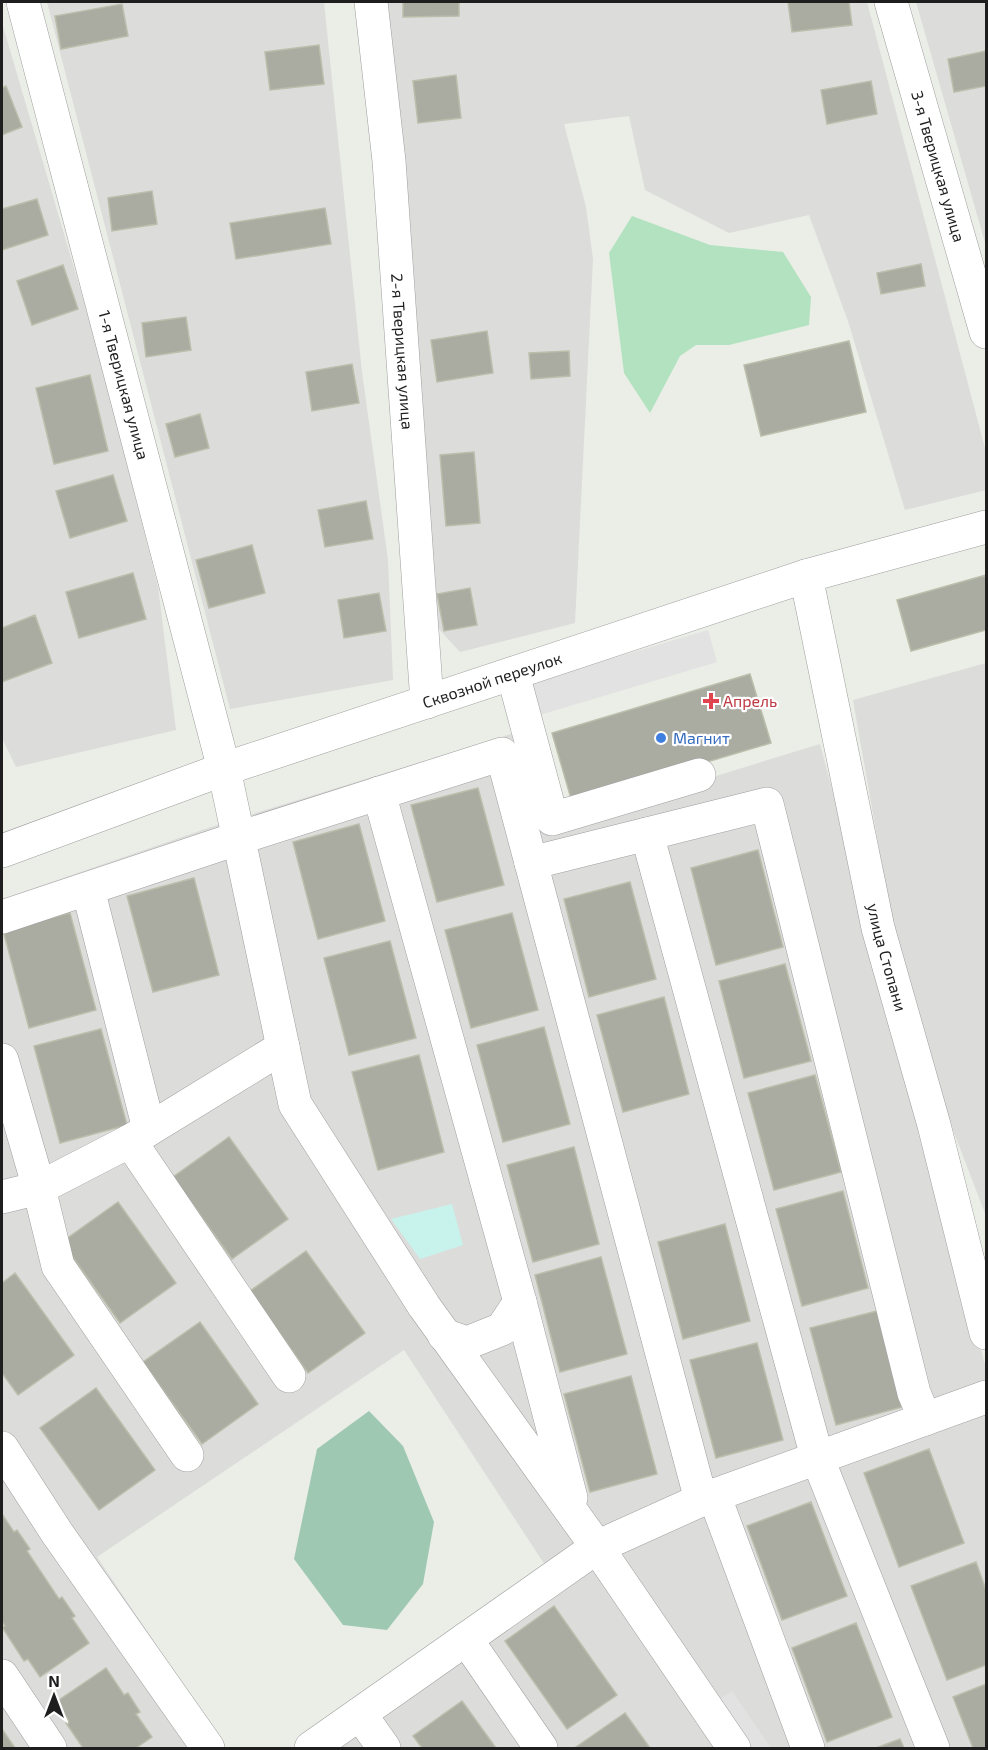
<svg xmlns="http://www.w3.org/2000/svg" width="988" height="1750" viewBox="0 0 988 1750" font-family="'Exo 2',sans-serif">
	<style>
		.residential { fill: #dcdcdb }
		.grass { fill: #b2e2bf }
		.forest { fill: #9fc8b3 }
		.park { fill: #c8f3ec }
		.parking { fill: #e2e2e2 }
		.building { fill: #aaaca2; stroke: #babeaa; stroke-width: 1.5 }
		.lines { fill: none; stroke-linecap: round; stroke-linejoin: round }
		.minor-casing { stroke: #9f9f9f; stroke-width: 34 }
		.minor { stroke: #fff; stroke-width: 33 }
		.health-dot { fill: #e0444e; stroke: #fff; stroke-width: 2 }
		.shop-dot { fill: #3f7fe0; stroke: #fff; stroke-width: 2 }
		.labels { text-anchor: middle; stroke-width: 4.5; stroke-linejoin: round; paint-order: stroke }
		.street-label { font-size: 16px; fill: #1e1e1e; stroke: #fff }
		.health-label { font-size: 16px; fill: #be3a42; stroke: #fff; text-anchor: start }
		.shop-label { font-size: 16px; fill: #366cbe; stroke: #fff; text-anchor: start }
	</style>
	<rect width="100%" height="100%" fill="#eaeee6"/>
	<path class="residential" d="M 47,2 L 324,2 L 362,372 L 388,560 L 393,680 L 230,709 Z
		M 383,2 L 867,2 L 986,452 L 986,490 L 905,510 L 848,321 L 809,215 L 729,233 L 645,190 L 629,116 L 564,124 L 586,207 L 593,259 L 575,623 L 460,652 L 436,626 Z
		M 916,2 L 986,2 L 986,246 Z
		M 2,23 L 97,346 L 158,587 L 176,730 L 16,767 L 2,738 Z
		M 986,663 L 986,1216 L 948,1117 L 897,950 L 853,700 Z
		M 514,733 L 544,829 L 820,744 L 986,1368 L 986,1748 L 326,1748 L 549,1571 L 404,1350 L 97,1557 L 226,1748 L 2,1748 L 2,899 L 214,826 Z"/>
	<path class="grass" d="M 632,216 L 710,245 L 783,252 L 811,297 L 809,325 L 729,345 L 696,345 L 680,356 L 650,413 L 624,373 L 609,253 Z"/>
	<path class="forest" d="M 369,1411 L 403,1446 L 434,1522 L 423,1584 L 387,1630 L 343,1625 L 294,1559 L 317,1449 Z"/>
	<path class="park" d="M 452,1204 L 463,1245 L 420,1259 L 391,1219 Z"/>
	<path class="parking" d="M 708,630 L 717,662 L 533,717 L 523,685 Z
		M 732,1691 L 771,1748 L 747,1748 L 715,1702 Z"/>
	<path class="building" d="M 403,2 L 459,2 L 459,16 L 403,17 Z
		M 788,2 L 849,2 L 852,25 L 792,32 Z
		M 122,4 L 128,36 L 61,49 L 55,16 Z
		M 319,45 L 324,84 L 270,90 L 265,52 Z
		M 986,51 L 986,86 L 954,92 L 948,59 Z
		M 456,75 L 461,118 L 418,123 L 413,81 Z
		M 871,81 L 877,114 L 827,124 L 821,90 Z
		M 6,86 L 22,127 L 2,135 L 2,88 Z
		M 152,191 L 157,224 L 112,231 L 108,198 Z
		M 37,199 L 48,235 L 2,250 L 2,209 Z
		M 325,208 L 331,244 L 236,259 L 230,223 Z
		M 921,264 L 925,286 L 881,294 L 877,273 Z
		M 63,265 L 78,309 L 32,325 L 17,281 Z
		M 186,317 L 191,350 L 146,357 L 142,323 Z
		M 487,331 L 493,373 L 437,382 L 431,340 Z
		M 849,341 L 866,412 L 761,436 L 744,365 Z
		M 569,351 L 570,376 L 531,379 L 529,353 Z
		M 352,364 L 359,403 L 312,411 L 306,372 Z
		M 90,375 L 108,451 L 54,464 L 36,388 Z
		M 200,414 L 209,448 L 175,457 L 166,424 Z
		M 474,452 L 480,523 L 446,526 L 440,455 Z
		M 113,475 L 127,521 L 70,538 L 56,491 Z
		M 366,501 L 373,539 L 325,547 L 318,510 Z
		M 252,545 L 265,593 L 209,608 L 196,560 Z
		M 133,573 L 146,619 L 79,638 L 66,592 Z
		M 986,575 L 986,630 L 911,651 L 897,600 Z
		M 470,588 L 477,625 L 444,631 L 437,594 Z
		M 379,593 L 386,631 L 344,638 L 338,600 Z
		M 35,615 L 52,663 L 2,682 L 2,628 Z
		M 750,674 L 771,743 L 572,802 L 552,733 Z
		M 478,788 L 504,885 L 437,902 L 411,805 Z
		M 359,824 L 385,921 L 318,939 L 293,842 Z
		M 758,850 L 783,947 L 716,965 L 691,868 Z
		M 194,878 L 219,975 L 153,992 L 127,896 Z
		M 630,882 L 656,979 L 589,997 L 564,899 Z
		M 70,913 L 96,1010 L 29,1028 L 3,930 Z
		M 512,913 L 538,1010 L 471,1028 L 445,930 Z
		M 390,941 L 416,1038 L 349,1055 L 324,958 Z
		M 785,964 L 811,1061 L 744,1078 L 719,981 Z
		M 664,997 L 689,1094 L 623,1112 L 597,1015 Z
		M 544,1027 L 570,1124 L 503,1142 L 477,1045 Z
		M 101,1029 L 127,1125 L 60,1143 L 34,1046 Z
		M 419,1055 L 444,1152 L 378,1170 L 352,1072 Z
		M 815,1075 L 841,1172 L 774,1190 L 748,1093 Z
		M 229,1137 L 288,1219 L 232,1259 L 173,1177 Z
		M 574,1147 L 599,1244 L 533,1262 L 507,1165 Z
		M 843,1191 L 868,1288 L 802,1306 L 776,1209 Z
		M 118,1202 L 176,1283 L 120,1323 L 62,1242 Z
		M 725,1224 L 750,1321 L 683,1339 L 658,1242 Z
		M 306,1251 L 365,1333 L 308,1373 L 250,1291 Z
		M 601,1257 L 627,1354 L 560,1372 L 535,1275 Z
		M 15,1273 L 74,1355 L 18,1395 L 2,1373 L 2,1283 Z
		M 877,1311 L 902,1407 L 836,1425 L 810,1328 Z
		M 200,1322 L 258,1404 L 202,1444 L 143,1362 Z
		M 757,1343 L 783,1440 L 716,1458 L 690,1360 Z
		M 631,1376 L 657,1474 L 590,1492 L 564,1394 Z
		M 96,1388 L 155,1470 L 99,1510 L 40,1428 Z
		M 929,1449 L 964,1543 L 899,1567 L 864,1473 Z
		M 811,1502 L 847,1596 L 782,1620 L 747,1526 Z
		M 2,1514 L 14,1532 L 17,1530 L 30,1549 L 27,1551 L 59,1599 L 62,1597 L 75,1616 L 72,1618 L 89,1643 L 40,1677 L 28,1659 L 24,1661 L 2,1627 L 5,1626 L 2,1621 Z
		M 976,1562 L 986,1590 L 986,1665 L 947,1680 L 911,1586 Z
		M 554,1606 L 617,1695 L 567,1729 L 505,1641 Z
		M 856,1623 L 892,1717 L 827,1742 L 792,1648 Z
		M 106,1668 L 124,1695 L 128,1693 L 140,1712 L 136,1714 L 152,1737 L 136,1748 L 83,1748 L 66,1723 L 69,1721 L 56,1702 Z
		M 986,1684 L 986,1748 L 973,1748 L 953,1697 Z
		M 462,1701 L 496,1748 L 422,1748 L 413,1736 Z
		M 625,1713 L 650,1748 L 577,1748 L 576,1747 Z
		M 2,1729 L 15,1748 L 2,1748 Z
		M 900,1739 L 904,1748 L 876,1748 Z"/>
	<g class="lines">
		<g class="minor-casing">
			<g id="minor">
				<path id="s1" d="M 371,2 L 389,161 L 427,702"/>
				<path id="s2" d="M 891,2 L 986,332"/>
				<path id="s3" d="M 806,576 L 878,928 L 934,1125 L 986,1333"/>
				<path d="M 513,674 L 552,819 L 699,775"/>
				<path d="M 379,793 L 520,1302 L 571,1498"/>
				<path d="M 647,834 L 767,804 L 914,1393 L 925,1419"/>
				<path id="s4" d="M 2,851 L 224,769 L 806,576 L 986,527"/>
				<path d="M 531,863 L 647,834 L 817,1457 L 933,1748"/>
				<path d="M 88,889 L 149,1129"/>
				<path d="M 2,917 L 239,838 L 502,754 L 701,1500 L 597,1547 L 424,1306 L 295,1104 L 224,769 L 23,2"/>
				<path d="M 2,1060 L 39,1188 L 58,1266 L 187,1455"/>
				<path d="M 130,1141 L 289,1376"/>
				<path d="M 2,1197 L 39,1188 L 130,1141 L 283,1047"/>
				<path d="M 444,1335 L 467,1343 L 502,1329 L 520,1302"/>
				<path d="M 2,1448 L 57,1533 L 208,1748"/>
				<path d="M 714,1495 L 808,1748"/>
				<path d="M 701,1500 L 986,1397"/>
				<path d="M 466,1639 L 541,1748"/>
				<path d="M 2,1676 L 50,1748"/>
				<path d="M 360,1714 L 384,1748"/>
				<path d="M 311,1748 L 597,1547 L 734,1748"/>
			</g>
		</g>
		<use href="#minor" class="minor"/>
	</g>
	<path class="health-dot" d="M708 692h6v6h6v6h-6v6h-6v-6h-6v-6h6z"/>
	<circle class="shop-dot" cx="661" cy="738" r="6"/>
	<g class="labels">
		<g class="street-label">
			<text dy="6" stroke="none"><textPath href="#s2" startOffset="171">3-я Тверицкая улица</textPath></text>
			<text dy="6" stroke="none"><textPath href="#s1" startOffset="351">2-я Тверицкая улица</textPath></text>
			<text transform="translate(124 385) rotate(75)" y="6">1-я Тверицкая улица</text>
			<text dy="6" stroke="none"><textPath href="#s4" startOffset="519">Сквозной переулок</textPath></text>
			<text dy="6" stroke="none"><textPath href="#s3" startOffset="390">улица Стопани</textPath></text>
		</g>
		<g class="health-label">
			<text x="723" y="707">Апрель</text>
		</g>
		<g class="shop-label">
			<text x="673" y="744">Магнит</text>
		</g>
	</g>
	<rect width="988" height="1750" fill="none" stroke="#1e1e1e" stroke-width="6"/>
	<g transform="translate(54 1696)" stroke="#ffffff" stroke-width="4.5" paint-order="stroke">
	<path d="M0-4.5L10 22L0 15L-10 22Z" fill="#1e1e1e"/>
	<text y="-9" font-size="16" font-weight="bold" text-anchor="middle" fill="#1e1e1e">N</text>
	</g>
</svg>
